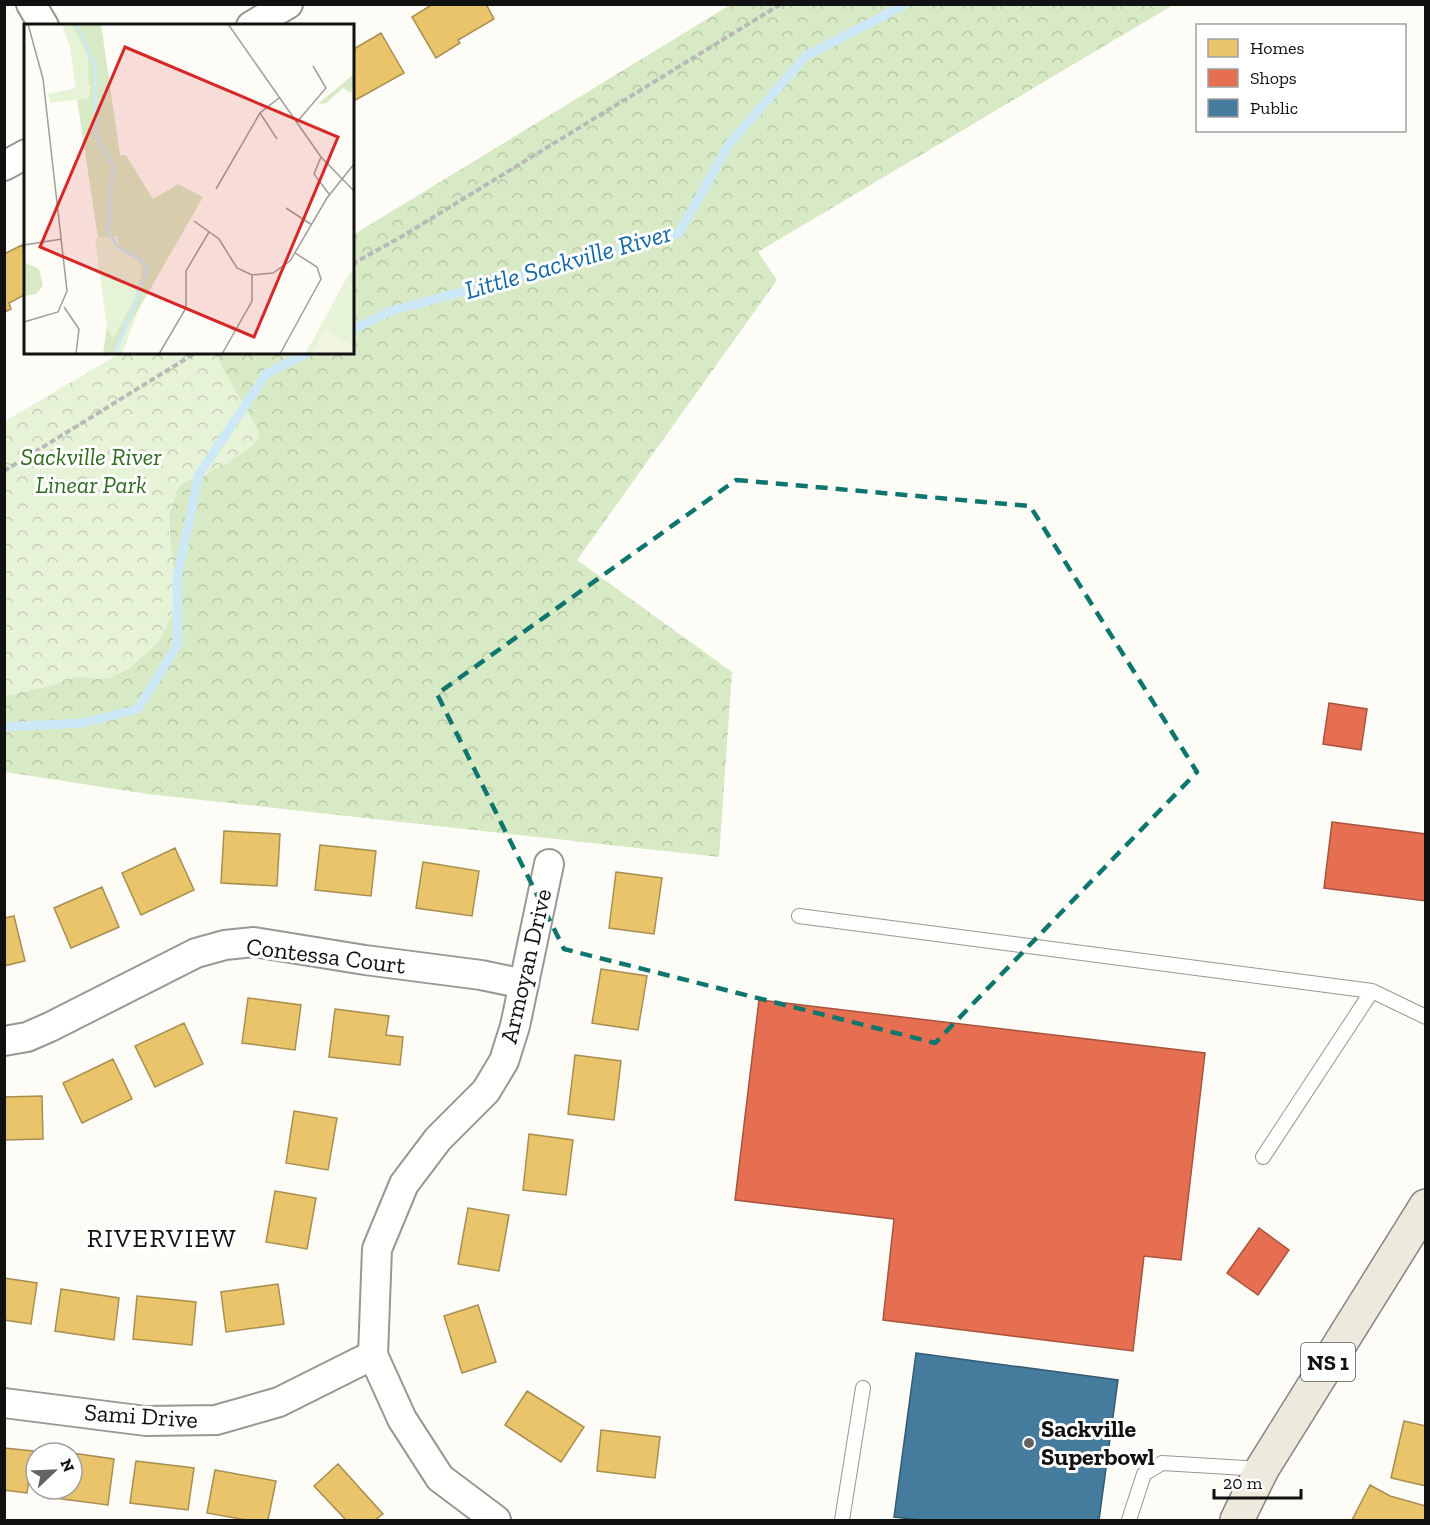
<svg xmlns="http://www.w3.org/2000/svg" width="1430" height="1525" viewBox="0 0 1430 1525" font-family="'Zilla Slab',serif">
	<style>
		.forest { fill: url(#forest-crowns) }
		.park { fill: url(#park-crowns) }
		.homes { fill: #e9c46a; stroke: #a88e4f; stroke-width: 1.5 }
		.shops { fill: #e76f51; stroke: #a7533e; stroke-width: 1.5 }
		.public { fill: #457b9d; stroke: #355b73; stroke-width: 1.5 }
		.lines { fill: none; stroke-linecap: round; stroke-linejoin: round }
		.stream { stroke: #cde8f7; stroke-width: 9 }
		.service-casing { stroke: #979795; stroke-width: 16 }
		.minor-casing { stroke: #979795; stroke-width: 32 }
		.primary-casing { stroke: #858482; stroke-width: 36 }
		.path { stroke: #b9b9b8; stroke-width: 4; stroke-dasharray: 6 3; stroke-linecap: butt }
		.service { stroke: #fffffe; stroke-width: 14 }
		.minor { stroke: #fffffe; stroke-width: 28 }
		.primary { stroke: #ede9dc; stroke-width: 33 }
		.marked { fill: none; stroke: #0f766e; stroke-width: 4.5; stroke-dasharray: 12 8; stroke-linejoin: round }
		.poi-dot { fill: #646362; stroke: #fff; stroke-width: 2 }
		.labels { text-anchor: middle; stroke-width: 6; stroke-linejoin: round; paint-order: stroke }
		.shield { fill: #fff; stroke: #585858; stroke-width: 1.5 }
		.shield-label { font-size: 22px; font-weight: bold; fill: #111 }
		.park-label { font-size: 24px; font-style: italic; fill: #2f6b1f; stroke: #fff }
		.street-label { font-size: 24px; fill: #111; stroke: #fff }
		.poi-label { font-size: 24px; font-weight: bold; fill: #111; stroke: #fff; text-anchor: start }
		.water-label { font-size: 26px; font-style: italic; fill: #1768a6; stroke: #fff }
		.neighbourhood-label { font-size: 26px; letter-spacing: 1.5px; fill: #111; stroke: #fff }
		.inset-river { fill: none; stroke: #cde8f7; stroke-width: 3 }
		.inset-road { fill: none; stroke: #9f9e9b; stroke-width: 1.5 }
		.view { fill: #d62828; fill-opacity: 0.15; stroke: #d62828; stroke-width: 3 }
		.inset-edge { fill: none; stroke: #111; stroke-width: 3 }
	</style>
	<defs>
		<pattern id="forest-crowns" width="20" height="18" patternUnits="userSpaceOnUse" patternTransform="scale(1.5)"><rect width="20" height="18" fill="#d8eac5"/><path d="M2 6a3 3 0 1 1 6 0M12 15a3 3 0 1 1 6 0" fill="none" stroke="#b8c8a8"/></pattern>
		<pattern id="park-crowns" width="20" height="18" patternUnits="userSpaceOnUse" patternTransform="scale(1.5)"><rect width="20" height="18" fill="#e7f3d7"/><path d="M2 6a3 3 0 1 1 6 0M12 15a3 3 0 1 1 6 0" fill="none" stroke="#c5cfb8"/></pattern>
	</defs>
	<rect width="100%" height="100%" fill="#fdfcf7"/>
	<path class="forest" d="M 730,5 L 1173,5 L 758,252 L 777,280 L 577,560 L 732,672 L 719,857 L 148,794 L 5,772 L 4,696 L 53,685 L 77,676 L 99,679 L 128,669 L 155,645 L 171,558 L 169,516 L 177,489 L 185,481 L 204,476 L 215,468 L 226,464 L 259,432 L 214,353 L 352,352 L 353,235 Z"/>
	<path class="park" d="M 214,353 L 259,432 L 259,437 L 252,446 L 226,464 L 215,468 L 204,476 L 185,481 L 177,489 L 169,516 L 169,536 L 179,600 L 161,638 L 155,645 L 128,669 L 110,678 L 99,679 L 77,676 L 53,685 L 5,696 L 5,421 L 121,353 Z"/>
	<path class="homes" d="M 433,4 L 486,4 L 494,19 L 458,40 L 460,43 L 436,58 L 412,17 Z
		M 381,33 L 404,73 L 352,102 L 352,50 Z
		M 22,245 L 26,251 L 26,294 L 9,303 L 11,309 L 4,312 L 4,254 Z
		M 224,831 L 280,834 L 277,886 L 221,883 Z
		M 320,845 L 376,851 L 371,896 L 315,890 Z
		M 175,848 L 194,890 L 141,915 L 122,873 Z
		M 423,862 L 479,871 L 472,916 L 416,908 Z
		M 616,872 L 662,878 L 654,934 L 609,928 Z
		M 102,887 L 119,927 L 71,948 L 54,908 Z
		M 14,916 L 25,961 L 4,966 L 4,918 Z
		M 601,969 L 647,976 L 638,1030 L 592,1023 Z
		M 248,998 L 301,1005 L 295,1050 L 242,1043 Z
		M 335,1009 L 389,1016 L 386,1035 L 403,1037 L 400,1065 L 329,1057 Z
		M 184,1023 L 203,1064 L 155,1087 L 135,1046 Z
		M 575,1055 L 621,1061 L 614,1120 L 568,1114 Z
		M 113,1059 L 132,1099 L 82,1123 L 63,1083 Z
		M 42,1096 L 43,1139 L 4,1140 L 4,1097 Z
		M 294,1111 L 337,1118 L 328,1170 L 286,1163 Z
		M 529,1134 L 573,1140 L 566,1195 L 523,1190 Z
		M 275,1191 L 316,1198 L 307,1249 L 266,1242 Z
		M 468,1208 L 509,1215 L 499,1271 L 458,1264 Z
		M 4,1278 L 37,1283 L 31,1324 L 4,1320 Z
		M 278,1284 L 284,1324 L 226,1332 L 221,1292 Z
		M 61,1289 L 119,1298 L 114,1340 L 55,1331 Z
		M 137,1296 L 196,1302 L 192,1345 L 133,1339 Z
		M 478,1305 L 496,1362 L 462,1373 L 444,1316 Z
		M 527,1391 L 584,1427 L 561,1462 L 505,1425 Z
		M 1404,1421 L 1426,1426 L 1426,1486 L 1391,1478 Z
		M 601,1430 L 660,1437 L 655,1478 L 597,1471 Z
		M 4,1448 L 33,1451 L 27,1493 L 4,1490 Z
		M 72,1453 L 114,1459 L 108,1505 L 47,1497 L 48,1489 L 72,1489 Z
		M 136,1461 L 194,1468 L 188,1510 L 130,1503 Z
		M 338,1464 L 383,1514 L 375,1520 L 346,1520 L 314,1486 Z
		M 215,1470 L 276,1481 L 268,1520 L 246,1520 L 207,1513 Z
		M 1370,1485 L 1390,1496 L 1426,1506 L 1426,1520 L 1352,1520 Z"/>
	<path class="shops" d="M 1329,703 L 1367,709 L 1361,750 L 1323,744 Z
		M 1332,822 L 1426,834 L 1426,901 L 1324,888 Z
		M 759,1000 L 1205,1053 L 1181,1260 L 1144,1256 L 1133,1351 L 883,1320 L 894,1219 L 735,1200 Z
		M 1259,1228 L 1289,1250 L 1258,1295 L 1227,1273 Z"/>
	<path class="public" d="M 916,1353 L 1118,1380 L 1099,1520 L 920,1520 L 894,1517 Z"/>
	<g class="lines">
		<path class="stream" d="M 352,330 L 391,311 L 679,233 L 729,144 L 806,56 L 906,4
			M 4,727 L 82,723 L 138,709 L 177,645 L 177,578 L 199,474 L 266,374 L 309,352"/>
		<g class="service-casing">
			<path id="service" d="M 799,916 L 1372,991
				M 1263,1157 L 1372,991 L 1426,1017
				M 842,1520 L 863,1388
				M 1129,1520 L 1144,1474 L 1162,1463 L 1262,1469"/>
		</g>
		<g class="minor-casing">
			<path id="minor" d="M 31,4 L 44,26
				M 251,26 L 288,4
				M 4,166 L 26,154
				M 4,1041 L 27,1037 L 50,1027 L 196,953 L 225,945 L 254,942 L 365,960 L 481,975 L 524,984
				M 4,1403 L 146,1421 L 216,1420 L 279,1402 L 373,1355
				M 496,1520 L 440,1478 L 402,1419 L 373,1355 L 377,1249 L 404,1184 L 438,1139 L 486,1091 L 504,1061 L 515,1026 L 549,864"/>
		</g>
		<g class="primary-casing">
			<path id="primary" d="M 1237,1520 L 1262,1469 L 1426,1206"/>
		</g>
		<path class="path" d="M 352,264 L 401,237 L 781,4
			M 4,471 L 197,352"/>
		<use href="#service" class="service"/>
		<use href="#minor" class="minor"/>
		<use href="#primary" class="primary"/>
	</g>
	<path class="marked" d="M 736,480 L 1030,506 L 1197,772 L 935,1043 L 564,949 L 437,694 Z"/>
	<circle class="poi-dot" cx="1029" cy="1443" r="6"/>
	<g class="labels">
		<rect class="shield" x="1301" y="1343" width="54" height="38" rx="4.5"/>
		<g class="shield-label">
			<text x="1328" y="1370">NS 1</text>
		</g>
		<g class="park-label">
			<text x="91" y="465">Sackville River<tspan x="91" dy="28">Linear Park</tspan></text>
		</g>
		<g class="street-label">
			<text transform="translate(326 956) rotate(7)" y="8">Contessa Court</text>
			<text transform="translate(526 966) rotate(-77)" y="8">Armoyan Drive</text>
			<text transform="translate(141 1416) rotate(4)" y="8">Sami Drive</text>
		</g>
		<g class="poi-label">
			<text x="1041" y="1437">Sackville<tspan x="1041" dy="28">Superbowl</tspan></text>
		</g>
		<g class="water-label">
			<text transform="translate(568 261) rotate(-16)" y="9">Little Sackville River</text>
		</g>
		<g class="neighbourhood-label">
			<text x="162" y="1247">RIVERVIEW</text>
		</g>
	</g>
	<g transform="translate(24 24)">
		<rect width="330" height="330" fill="#fdfcf7"/>
		<path d="M 38,0 L 77,0 L 96,131 L 102,131 L 129,175 L 154,160 L 179,173 L 89,330 L 79,330 L 83,303 L 89,314 L 110,275 L 117,244 L 111,233 L 95,227 L 93,212 L 74,214 L 53,75 L 65,74 L 66,62 L 52,64 L 46,22 ZM 330,50 L 327,69 L 319,64 L 302,79 L 294,80 ZM 0,238 L 15,245 L 19,262 L 12,270 L 0,272 Z" fill="#d8eac5"/>
		<path d="M 38,0 L 47,0 L 64,32 L 65,74 L 26,79 L 24,70 L 52,64 L 46,22 ZM 92,212 L 95,227 L 111,233 L 118,247 L 110,275 L 89,314 L 83,303 L 71,215 ZM 326,248 L 330,250 L 330,330 L 281,330 ZM 115,284 L 98,330 L 89,330 L 92,321 Z" fill="#e7f3d7"/>
		<path d="M 301,306 L 330,322 L 330,330 L 287,330 Z" fill="#f0f6e1"/>
		<path class="inset-river" d="M 53,0 L 71,42 L 72,113 L 89,141 L 84,208 L 94,223 L 117,236 L 124,245 L 91,330"/>
		<path class="inset-road" d="M 204,0 L 297,133 L 330,167M 272,99 L 302,64 L 289,42M 253,115 L 236,89 L 255,74M 297,133 L 290,150 L 305,170M 192,165 L 236,89M 262,184 L 288,201M 170,197 L 195,215 L 213,244 L 228,251 L 249,249 L 266,237 L 303,174 L 330,140M 0,221 L 38,215M 40,283 L 55,305 L 52,330M 0,298 L 34,288 L 43,267 L 19,55 L 4,0M 135,330 L 162,284 L 162,247 L 185,208M 198,330 L 228,277 L 228,251M 256,330 L 297,255 L 293,243 L 271,229"/>
		<path class="view" d="M 101,23 L 314,113 L 230,313 L 16,223 Z"/>
		<rect width="330" height="330" class="inset-edge"/>
	</g>
	<rect width="1430" height="1525" fill="none" stroke="#111111" stroke-width="12"/>
	<rect x="1196" y="24" width="210" height="108" fill="#ffffff" stroke="#a0a0a0" stroke-width="1.5"/>
	<rect x="1208" y="39" width="30" height="18" fill="#e9c46a" stroke="#a0a0a0" stroke-width="1.5"/>
	<text x="1250" y="54" font-size="18" fill="#111111">Homes</text>
	<rect x="1208" y="69" width="30" height="18" fill="#e76f51" stroke="#a0a0a0" stroke-width="1.5"/>
	<text x="1250" y="84" font-size="18" fill="#111111">Shops</text>
	<rect x="1208" y="99" width="30" height="18" fill="#457b9d" stroke="#a0a0a0" stroke-width="1.5"/>
	<text x="1250" y="114" font-size="18" fill="#111111">Public</text>
	<g transform="translate(54 1471) rotate(67)"><circle r="28" fill="#ffffff" stroke="#a0a0a0" stroke-width="1.5"/>
	<path d="M0-4.5L10 22L0 15L-10 22Z" fill="#646362"/>
	<text y="-9" font-size="16" font-weight="bold" text-anchor="middle" fill="#111111">N</text>
	</g>
	<path d="M1214 1489v9h87v-9" fill="none" stroke="#111111" stroke-width="3"/>
	<text x="1223" y="1489" font-size="18" fill="#111111" stroke="#ffffff" stroke-width="4.5" paint-order="stroke">20 m</text>
</svg>
